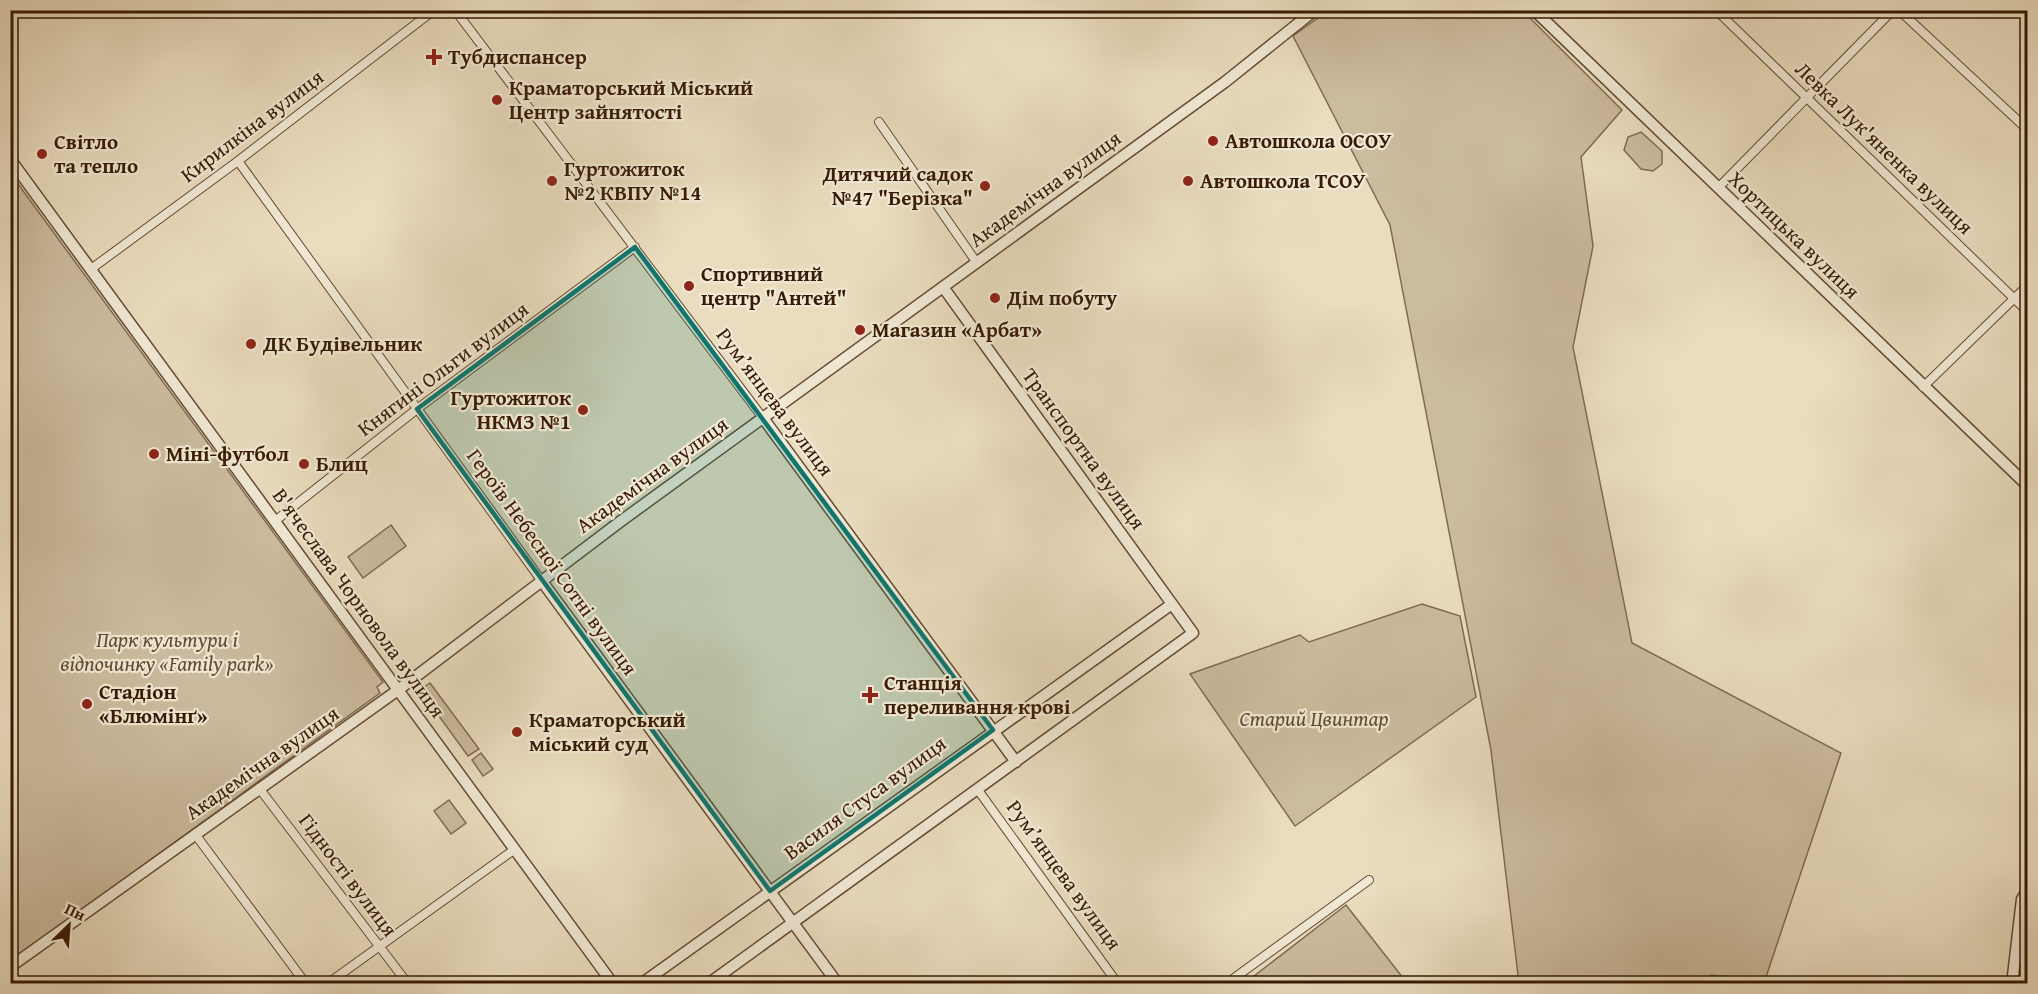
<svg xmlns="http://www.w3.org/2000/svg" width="2038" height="994" viewBox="0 0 2038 994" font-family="'Gentium Book Plus',serif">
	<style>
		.green { fill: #ccbc9f; stroke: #826b51; stroke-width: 1.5 }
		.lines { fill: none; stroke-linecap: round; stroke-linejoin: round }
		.minor-casing { stroke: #644b32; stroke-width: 10 }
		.tertiary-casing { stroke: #644b32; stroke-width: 13 }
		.minor { stroke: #f1e9d5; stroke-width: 8 }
		.tertiary { stroke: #f1e9d5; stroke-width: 10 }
		.marked { fill: #0f766e; fill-opacity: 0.2; stroke: #0f766e; stroke-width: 4.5; stroke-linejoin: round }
		.poi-dot { fill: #8f2418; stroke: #f1e9d5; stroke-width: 2 }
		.labels { text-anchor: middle; stroke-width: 4.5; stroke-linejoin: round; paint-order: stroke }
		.poi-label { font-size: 21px; font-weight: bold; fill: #371a03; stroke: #f1e9d5; text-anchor: start }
		.street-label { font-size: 21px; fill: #371a03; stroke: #f1e9d5 }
		.park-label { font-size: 21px; font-style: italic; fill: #644b32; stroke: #f1e9d5 }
	</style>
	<rect width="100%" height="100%" fill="#eaddbf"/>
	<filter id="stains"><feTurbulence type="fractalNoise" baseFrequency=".00333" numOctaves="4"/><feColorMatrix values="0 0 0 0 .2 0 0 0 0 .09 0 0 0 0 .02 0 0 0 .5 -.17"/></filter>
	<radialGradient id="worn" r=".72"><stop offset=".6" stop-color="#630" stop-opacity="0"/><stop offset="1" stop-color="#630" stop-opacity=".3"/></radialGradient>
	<path class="green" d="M 1329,10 L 1523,11 L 1622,110 L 1581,157 L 1593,246 L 1573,347 L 1632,643 L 1841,753 L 1765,980 L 1711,975 L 1712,983 L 1519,983 L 1491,750 L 1390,225 L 1293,36 Z
		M 1641,132 L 1662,151 L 1662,164 L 1653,171 L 1641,169 L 1624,150 L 1628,137 Z
		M 10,173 L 383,682 L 377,687 L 380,693 L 11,961 Z
		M 391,525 L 406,546 L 363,578 L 348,557 Z
		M 1422,604 L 1460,616 L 1476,697 L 1295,826 L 1190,674 L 1300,635 L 1309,642 Z
		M 430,683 L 479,749 L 468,756 L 420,690 Z
		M 481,753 L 493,769 L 483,776 L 472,760 Z
		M 449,800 L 466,823 L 451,834 L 434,811 Z
		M 1346,905 L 1407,983 L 1245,983 Z"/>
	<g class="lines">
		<g class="minor-casing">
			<path id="minor" d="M 455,10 L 763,418
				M 1716,10 L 2028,312
				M 1899,10 L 2028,130
				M 879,122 L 977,263
				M 238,161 L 541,580
				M 1718,188 L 1893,10
				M 91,269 L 238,161 L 434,10
				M 1923,387 L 2028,285
				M 275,521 L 417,409 L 635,247
				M 259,788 L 408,984
				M 978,790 L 1118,984
				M 195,834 L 306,984
				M 327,984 L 515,849
				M 1226,984 L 1369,880"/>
		</g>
		<g class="tertiary-casing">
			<path id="tertiary" d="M 1534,10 L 2028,486
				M 10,159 L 613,984
				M 763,418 L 1016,762
				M 541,580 L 838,984
				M 10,967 L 398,690 L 621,521 L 1225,82 L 1315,10
				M 641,984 L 1172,604
				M 708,984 L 1193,633 L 943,287
				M 2012,984 L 2022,899 L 2028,889"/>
		</g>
		<use href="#minor" class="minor"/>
		<use href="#tertiary" class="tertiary"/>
	</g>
	<path class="marked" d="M 635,247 L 993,730 L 770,891 L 417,409 Z"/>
	<g class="poi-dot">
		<path d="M431 48h6v6h6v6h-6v6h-6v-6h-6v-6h6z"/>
		<circle cx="497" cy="100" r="6"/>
		<circle cx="1213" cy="141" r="6"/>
		<circle cx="42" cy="154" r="6"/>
		<circle cx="552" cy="181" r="6"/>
		<circle cx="1188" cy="181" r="6"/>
		<circle cx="985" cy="186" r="6"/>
		<circle cx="689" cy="286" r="6"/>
		<circle cx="995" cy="298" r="6"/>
		<circle cx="860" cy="330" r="6"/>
		<circle cx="251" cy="344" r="6"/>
		<circle cx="583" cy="410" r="6"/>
		<circle cx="154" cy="454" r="6"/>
		<circle cx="304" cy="464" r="6"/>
		<path d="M867 686h6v6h6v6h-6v6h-6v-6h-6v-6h6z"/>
		<circle cx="87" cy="704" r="6"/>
		<circle cx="517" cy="732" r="6"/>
	</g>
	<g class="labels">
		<g class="poi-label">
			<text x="448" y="64">Тубдиспансер</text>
			<text x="509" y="95">Краматорський Міський<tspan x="509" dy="24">Центр зайнятості</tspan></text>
			<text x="1225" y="148">Автошкола ОСОУ</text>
			<text x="54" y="149">Світло<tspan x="54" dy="24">та тепло</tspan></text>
			<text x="564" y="176">Гуртожиток<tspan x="564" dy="24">№2 КВПУ №14</tspan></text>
			<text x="973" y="181" text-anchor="end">Дитячий садок<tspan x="973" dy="24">№47 "Берізка"</tspan></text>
			<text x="1200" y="188">Автошкола ТСОУ</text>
			<text x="701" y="281">Спортивний<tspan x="701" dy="24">центр "Антей"</tspan></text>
			<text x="1007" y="305">Дім побуту</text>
			<text x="872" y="337">Магазин «Арбат»</text>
			<text x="263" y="351">ДК Будівельник</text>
			<text x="571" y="405" text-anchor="end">Гуртожиток<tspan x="571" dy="24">НКМЗ №1</tspan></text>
			<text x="166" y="461">Міні-футбол</text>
			<text x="316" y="471">Блиц</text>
			<text x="884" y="690">Станція<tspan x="884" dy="24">переливання крові</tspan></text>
			<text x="99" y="699">Стадіон<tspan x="99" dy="24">«Блюмінґ»</tspan></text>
			<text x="529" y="727">Краматорський<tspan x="529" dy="24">міський суд</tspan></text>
		</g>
		<g class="street-label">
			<text transform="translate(252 126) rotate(-37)" y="7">Кирилкіна вулиця</text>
			<text transform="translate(1884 148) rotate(44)" y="7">Левка Лук'яненка вулиця</text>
			<text transform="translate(1045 189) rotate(-36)" y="7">Академічна вулиця</text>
			<text transform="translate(1794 235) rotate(44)" y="7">Хортицька вулиця</text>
			<text transform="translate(443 369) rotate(-37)" y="7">Княгині Ольги вулиця</text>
			<text transform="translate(775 402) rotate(53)" y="7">Рум’янцева вулиця</text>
			<text transform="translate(1084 449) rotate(54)" y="7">Транспортна вулиця</text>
			<text transform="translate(652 475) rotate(-36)" y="7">Академічна вулиця</text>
			<text transform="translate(552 562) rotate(54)" y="7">Героїв Небесної Сотні вулиця</text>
			<text transform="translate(359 603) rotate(54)" y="7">В'ячеслава Чорновола вулиця</text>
			<text transform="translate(262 763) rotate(-35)" y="7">Академічна вулиця</text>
			<text transform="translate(865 798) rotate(-36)" y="7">Василя Стуса вулиця</text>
			<text transform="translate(348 875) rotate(53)" y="7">Гідності вулиця</text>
			<text transform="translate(1064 875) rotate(54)" y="7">Рум’янцева вулиця</text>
		</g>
		<g class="park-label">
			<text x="167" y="647">Парк культури і<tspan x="167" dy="24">відпочинку «Family park»</tspan></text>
			<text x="1314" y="726">Старий Цвинтар</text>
		</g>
	</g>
	<rect width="2038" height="994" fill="none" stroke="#eaddbf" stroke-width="36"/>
	<rect x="12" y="12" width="2014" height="970" fill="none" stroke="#371a03" stroke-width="3"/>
	<rect x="18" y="18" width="2002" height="958" fill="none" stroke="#371a03" stroke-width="1.5"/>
	<g transform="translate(69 925) rotate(25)" stroke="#f1e9d5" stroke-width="4.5" paint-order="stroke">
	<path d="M0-4.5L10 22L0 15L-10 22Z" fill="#371a03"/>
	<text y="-9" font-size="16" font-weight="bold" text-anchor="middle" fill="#371a03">Пн</text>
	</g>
	<rect width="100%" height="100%" filter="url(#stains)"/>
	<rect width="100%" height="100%" fill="url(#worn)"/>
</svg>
